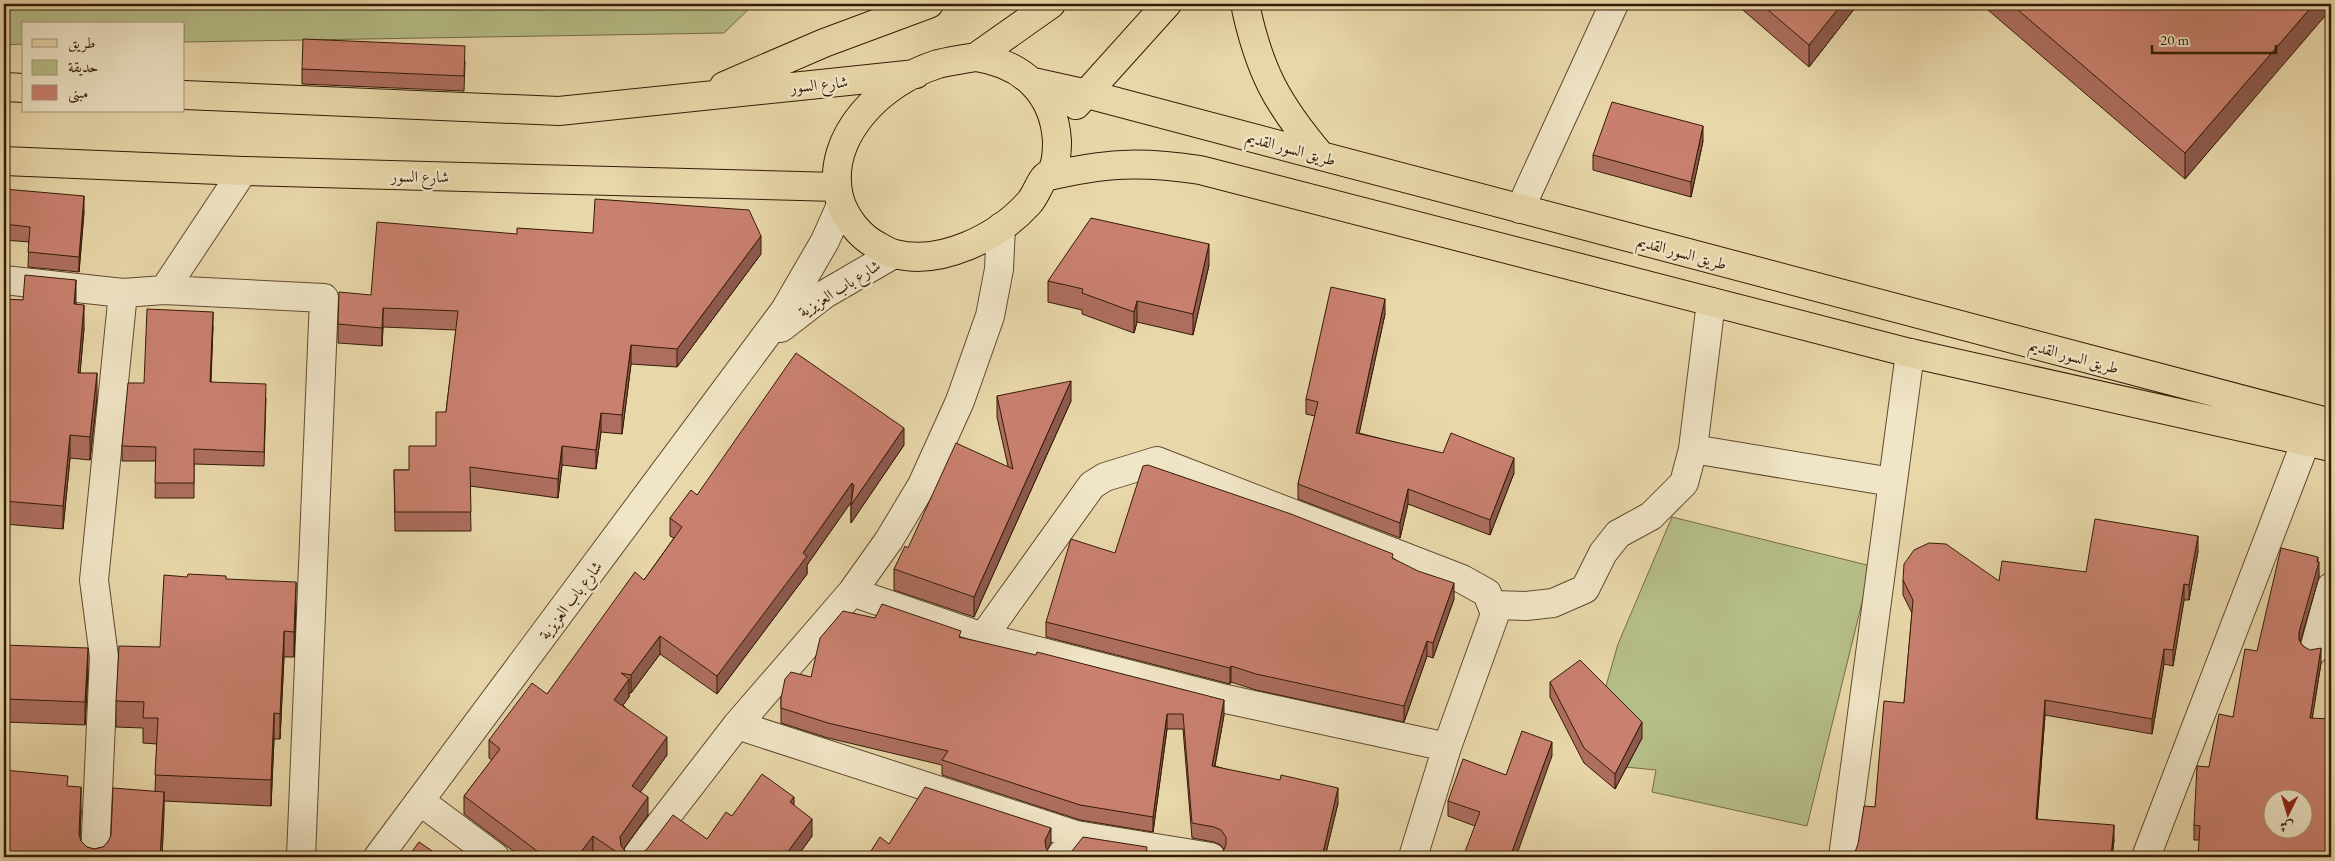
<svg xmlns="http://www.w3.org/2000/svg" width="2335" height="861" viewBox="0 0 2335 861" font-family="'EB Garamond',Amiri,serif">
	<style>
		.green { fill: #b6be87; stroke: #756c46 }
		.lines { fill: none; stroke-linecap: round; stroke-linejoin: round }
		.minor-casing { stroke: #614a2f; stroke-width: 30 }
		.major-casing { stroke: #341b06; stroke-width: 30 }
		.minor { stroke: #f0e5c7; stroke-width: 28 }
		.major { stroke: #e8d7a9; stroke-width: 28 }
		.wall { fill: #ad6e5f; stroke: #341b06 }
		.shaded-wall { fill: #8d5a4e; stroke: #341b06 }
		.building { fill: #c9806f; stroke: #341b06; fill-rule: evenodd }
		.labels { text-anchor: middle; stroke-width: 4.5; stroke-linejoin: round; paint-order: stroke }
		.street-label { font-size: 16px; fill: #341b06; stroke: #f0e5c7 }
	</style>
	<rect width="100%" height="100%" fill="#e8d7a9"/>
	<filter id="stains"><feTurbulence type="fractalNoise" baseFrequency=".004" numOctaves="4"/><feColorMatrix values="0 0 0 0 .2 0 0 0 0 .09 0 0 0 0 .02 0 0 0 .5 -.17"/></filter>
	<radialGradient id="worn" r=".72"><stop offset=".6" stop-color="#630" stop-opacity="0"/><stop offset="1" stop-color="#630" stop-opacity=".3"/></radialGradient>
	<path class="green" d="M 4,4 L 754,4 L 724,33 L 184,42 L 184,24 L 24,24 L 24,44 L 4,45 Z
		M 1672,517 L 1871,566 L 1807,826 L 1652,792 L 1656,770 L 1584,763 L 1618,644 Z"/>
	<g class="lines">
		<g class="minor-casing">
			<path id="minor" d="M 1520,209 L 1614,4
				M 4,280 L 123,293 L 164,290 L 324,298 L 301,857
				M 164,290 L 243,171
				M 781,328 L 825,294 L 894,254
				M 1693,449 L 1892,482
				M 852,592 L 983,637 L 1226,699 L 1447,747
				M 1494,605 L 1526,606 L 1553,603 L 1585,589 L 1603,553 L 1618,534 L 1651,516 L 1684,483 L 1693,449 L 1711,302
				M 983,637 L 1092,485 L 1105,477 L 1157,461 L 1462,579 L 1487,593 L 1495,614 L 1447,747 L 1413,857
				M 2314,650 L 2331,587
				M 737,725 L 1076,835 L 1211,857
				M 420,801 L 495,857
				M 95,857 L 104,657 L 94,580 L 123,293
				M 378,857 L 785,310 L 825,241 L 841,205
				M 635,857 L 737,725 L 852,592 L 889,540 L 922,485 L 960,401 L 990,316 L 999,269 L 1001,227
				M 1060,857 L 1076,835
				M 1843,857 L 1910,353
				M 2146,857 L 2306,441 L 2317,422"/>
		</g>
		<g class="major-casing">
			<path id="major" d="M 1245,4 C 1259,71 1277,104 1321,156
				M 976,57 C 1022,64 1054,92 1057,141 C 1057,149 1056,164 1052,171 C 1050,174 1046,175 1044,178 C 1038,186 1035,197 1028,204 C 998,237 941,266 895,254 C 889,253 883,249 878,246 C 860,237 844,217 839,197 C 825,135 883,81 938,64 C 950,61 963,59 976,57 Z
				M 976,57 L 1051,4
				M 1033,82 L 1087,94 L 2331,423
				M 724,86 L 824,43 L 929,4
				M 4,87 L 24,88
				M 184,95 L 559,111 L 916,74
				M 1076,105 L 1167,4
				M 4,161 L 243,171 L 837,187
				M 1045,177 C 1104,163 1140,161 1200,170 L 1910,353 L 2331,447"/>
		</g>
		<use href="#minor" class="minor"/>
		<use href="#major" class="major"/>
	</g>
	<path class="wall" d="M 1736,4 L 1858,4 L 1809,67 Z
		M 1981,4 L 2331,4 L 2185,179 Z
		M 465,61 L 464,91 L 302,84 L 302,69 Z
		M 1703,141 L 1691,197 L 1593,170 L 1593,155 Z
		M 4,189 L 84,212 L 79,272 L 28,267 L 29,242 L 4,240 Z
		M 517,234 L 761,254 L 677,367 L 631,364 L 622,434 L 601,432 L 596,469 L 562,465 L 558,498 L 470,486 L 471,531 L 395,531 L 394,470 L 409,470 L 436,446 L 446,412 L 456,330 L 383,327 L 382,346 L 338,343 L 338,324 L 371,295 Z
		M 1209,265 L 1193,335 L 1137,322 L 1134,333 L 1082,314 L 1082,310 L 1048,302 L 1048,281 Z
		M 4,299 L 76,304 L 84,328 L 80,373 L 97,397 L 90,460 L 70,458 L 63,529 L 4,524 Z
		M 1385,314 L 1359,433 L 1514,473 L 1490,535 L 1408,504 L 1400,538 L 1298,499 L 1298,484 L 1315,416 L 1306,414 L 1306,399 Z
		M 213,326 L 211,382 L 266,398 L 264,466 L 194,464 L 194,498 L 155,498 L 156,461 L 122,461 L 122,446 L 144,383 Z
		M 997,396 L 1071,401 L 974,617 L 894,590 L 894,569 L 908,548 L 1008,466 L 997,417 Z
		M 904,445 L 851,523 L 851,502 L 807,565 L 807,574 L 717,694 L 660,654 L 631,693 L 629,693 L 629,697 L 623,705 L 667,755 L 640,792 L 648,815 L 624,849 L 626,852 L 633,855 L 641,854 L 707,839 L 732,816 L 794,805 L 812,836 L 797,857 L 599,857 L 593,853 L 590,857 L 521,857 L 464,814 L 464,796 L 492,760 L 489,758 L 489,740 L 547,694 L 644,580 L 674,538 L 670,536 L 670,518 L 697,495 Z
		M 2198,551 L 2189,600 L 2184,600 L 2173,666 L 2164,664 L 2152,734 L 2045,715 L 2037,819 L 2114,840 L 2112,857 L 1854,857 L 1875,807 L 1904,703 L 1912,613 L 1903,595 L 1903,580 L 1999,581 L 2086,572 Z
		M 1115,553 L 1393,558 L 1454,599 L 1433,658 L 1427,656 L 1404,722 L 1256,690 L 1231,682 L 1230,684 L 1046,637 L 1046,622 Z
		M 2318,562 L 2319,577 L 2300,642 L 2303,646 L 2321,663 L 2312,718 L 2199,840 L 2194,840 L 2194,825 L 2209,767 L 2233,717 Z
		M 226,579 L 296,607 L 294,657 L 284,657 L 280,739 L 274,739 L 271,806 L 164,801 L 162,857 L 4,857 L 68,786 L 81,810 L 80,837 L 81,841 L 87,847 L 94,849 L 103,847 L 155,791 L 157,744 L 143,743 L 143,728 L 116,727 L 116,701 L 160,647 Z
		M 875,618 L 961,637 L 1224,715 L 1215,766 L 1338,803 L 1325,857 L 1212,857 L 1217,857 L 1223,852 L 1224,850 L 1221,845 L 1214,842 L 1192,838 L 1183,729 L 1167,729 L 1153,832 L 1080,820 L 942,775 L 942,765 L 828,738 L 781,723 L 781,698 L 811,677 Z
		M 4,645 L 88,671 L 85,725 L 5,722 Z
		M 1550,682 L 1642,738 L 1615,789 L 1584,763 L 1550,697 Z
		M 1552,756 L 1475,826 L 1448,816 L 1448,801 L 1506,775 Z"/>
	<path class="shaded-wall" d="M 1842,4 L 1858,4 L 1809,67 L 1809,45 Z
		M 2314,4 L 2331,4 L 2331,9 L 2185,179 L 2185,153 Z
		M 1703,126 L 1703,141 L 1691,197 L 1691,182 Z
		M 84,196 L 84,212 L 79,272 L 79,257 Z
		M 761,236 L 761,254 L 677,367 L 677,349 Z
		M 1209,244 L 1209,265 L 1193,335 L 1193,314 Z
		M 76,280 L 76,304 L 74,327 L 74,304 Z
		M 1385,299 L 1385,314 L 1356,448 L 1356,433 Z
		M 1137,301 L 1137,322 L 1134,333 L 1134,312 Z
		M 84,305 L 84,328 L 78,396 L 78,373 Z
		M 383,308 L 383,327 L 382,346 L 382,328 Z
		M 213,312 L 213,326 L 210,397 L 210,382 Z
		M 631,345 L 631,364 L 622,434 L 622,415 Z
		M 97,373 L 97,397 L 90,460 L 90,437 Z
		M 1071,381 L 1071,401 L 974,617 L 974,597 Z
		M 601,413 L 601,432 L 596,469 L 596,450 Z
		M 904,428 L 904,445 L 851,523 L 851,505 Z
		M 70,435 L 70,458 L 63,529 L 63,506 Z
		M 562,446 L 562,465 L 558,498 L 558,479 Z
		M 1514,458 L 1514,473 L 1490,535 L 1490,520 Z
		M 852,483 L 852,501 L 807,565 L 807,574 L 717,694 L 717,676 Z
		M 1408,489 L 1408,504 L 1400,538 L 1400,523 Z
		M 2198,536 L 2198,551 L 2189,600 L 2189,585 Z
		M 2318,557 L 2318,565 L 2319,562 L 2319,577 L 2299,646 L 2299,632 Z
		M 296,582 L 296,607 L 294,657 L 294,632 Z
		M 1454,583 L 1454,599 L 1433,658 L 1433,643 Z
		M 2184,584 L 2184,600 L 2173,666 L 2173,650 Z
		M 284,631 L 284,657 L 280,739 L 280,714 Z
		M 660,636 L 660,654 L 631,693 L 631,675 Z
		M 1427,641 L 1427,656 L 1404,722 L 1404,706 Z
		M 88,648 L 88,671 L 85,725 L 85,702 Z
		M 2321,648 L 2321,663 L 2310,733 L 2310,718 Z
		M 2164,649 L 2164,664 L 2152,734 L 2152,719 Z
		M 1231,666 L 1231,682 L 1230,684 L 1230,668 Z
		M 629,679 L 629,697 L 614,717 L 614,700 Z
		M 5,699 L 5,722 L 4,752 L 4,728 Z
		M 1224,700 L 1224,715 L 1212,781 L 1212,766 Z
		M 2045,700 L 2045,715 L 2036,834 L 2036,819 Z
		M 274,713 L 274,739 L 271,806 L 271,780 Z
		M 1167,714 L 1167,729 L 1153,832 L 1153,817 Z
		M 1642,722 L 1642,738 L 1615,789 L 1615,774 Z
		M 667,737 L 667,755 L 632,804 L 632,786 Z
		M 1552,742 L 1552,756 L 1516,857 L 1510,857 Z
		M 81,787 L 81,810 L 79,857 L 79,834 Z
		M 1338,788 L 1338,803 L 1325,857 L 1322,857 Z
		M 164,792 L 164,815 L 162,857 L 160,857 Z
		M 648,797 L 648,815 L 620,854 L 620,837 Z
		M 794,797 L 794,815 L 790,802 Z
		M 812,819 L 812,836 L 797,857 L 784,857 Z
		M 2114,825 L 2114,840 L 2112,857 L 2111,857 Z
		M 1051,828 L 1051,843 L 1045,855 L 1045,840 Z
		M 593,836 L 593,853 L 590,857 L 577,857 Z"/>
	<path class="building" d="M 1761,4 L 1842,4 L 1809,45 Z
		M 2011,4 L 2314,4 L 2185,153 Z
		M 303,39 L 465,46 L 464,76 L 302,69 Z
		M 1612,102 L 1703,126 L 1691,182 L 1593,155 Z
		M 4,189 L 84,196 L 79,257 L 28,252 L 30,227 L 4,224 Z
		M 595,199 L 749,210 L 761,236 L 677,349 L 631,345 L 622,415 L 601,413 L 596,450 L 562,446 L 558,479 L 470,467 L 471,512 L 395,512 L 394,470 L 409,470 L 409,446 L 436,446 L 436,412 L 446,412 L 458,311 L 383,308 L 382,328 L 338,324 L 339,292 L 371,295 L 377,222 L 517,234 L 517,228 L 593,233 Z
		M 1091,218 L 1209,244 L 1193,314 L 1137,301 L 1134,312 L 1082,293 L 1083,289 L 1048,281 Z
		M 25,275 L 76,280 L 74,304 L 84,305 L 78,373 L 97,373 L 90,437 L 70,435 L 63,506 L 4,501 L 4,502 L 4,299 L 23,300 Z
		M 1331,287 L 1385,299 L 1356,433 L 1443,453 L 1451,433 L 1514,458 L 1490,520 L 1408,489 L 1400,523 L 1298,484 L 1318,402 L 1306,399 Z
		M 147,309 L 213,312 L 210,382 L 266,384 L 264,452 L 194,449 L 194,483 L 155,483 L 156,447 L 122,446 L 128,383 L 144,383 Z
		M 796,353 L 904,428 L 851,505 L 854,485 L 852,483 L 803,553 L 807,556 L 717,676 L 660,636 L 631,675 L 621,673 L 629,679 L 614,700 L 667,737 L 632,786 L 648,797 L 620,837 L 621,846 L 626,852 L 633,855 L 641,854 L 647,849 L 673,815 L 707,839 L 726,812 L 732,816 L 762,774 L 794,797 L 790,802 L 812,819 L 784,857 L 624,857 L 593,836 L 577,857 L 545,857 L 464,796 L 500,749 L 489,740 L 532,683 L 547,694 L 635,572 L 644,580 L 682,527 L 670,518 L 691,490 L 697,495 Z
		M 1071,381 L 974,597 L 894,569 L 905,546 L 908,548 L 956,443 L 1013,469 L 997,396 Z
		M 1148,465 L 1291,514 L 1393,554 L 1392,558 L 1418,571 L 1454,583 L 1433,643 L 1427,641 L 1404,706 L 1256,674 L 1231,666 L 1230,668 L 1046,622 L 1071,539 L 1115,553 L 1143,466 Z
		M 2095,519 L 2198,536 L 2189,585 L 2184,584 L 2173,650 L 2164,649 L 2152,719 L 2045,700 L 2036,819 L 2114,825 L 2111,857 L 1854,857 L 1855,852 L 1858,844 L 1864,806 L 1875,807 L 1884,701 L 1904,703 L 1913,600 L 1903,580 L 1904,564 L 1914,550 L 1929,543 L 1946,544 L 1999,581 L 2002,561 L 2086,572 Z
		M 2281,548 L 2318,557 L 2317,562 L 2319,562 L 2299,632 L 2299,640 L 2303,646 L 2310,650 L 2321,648 L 2310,718 L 2331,719 L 2331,857 L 2198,857 L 2200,826 L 2194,825 L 2197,766 L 2209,767 L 2219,714 L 2233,717 L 2245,649 L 2257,651 ZM 2272,798 L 2302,798 L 2302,828 L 2272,828 Z
		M 188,574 L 226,576 L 226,579 L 296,582 L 294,632 L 284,631 L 280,714 L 274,713 L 271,780 L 155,775 L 158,718 L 143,718 L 144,702 L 116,701 L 119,646 L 160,647 L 164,575 L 187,577 Z
		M 882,604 L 961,631 L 959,637 L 1036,655 L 1037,652 L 1224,700 L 1212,766 L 1280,780 L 1281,775 L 1338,788 L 1322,857 L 1212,857 L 1217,857 L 1223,852 L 1226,844 L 1226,837 L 1221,830 L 1214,827 L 1192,823 L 1183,714 L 1167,714 L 1153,817 L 1080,805 L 942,760 L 948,751 L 828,723 L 781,708 L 781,698 L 785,679 L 791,672 L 811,677 L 820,638 L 843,611 L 875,618 Z
		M 4,645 L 88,648 L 85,702 L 5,699 L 4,728 Z
		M 1580,660 L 1642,722 L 1615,774 L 1584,748 L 1550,682 Z
		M 1522,731 L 1552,742 L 1510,857 L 1463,857 L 1480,812 L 1448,801 L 1463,759 L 1506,775 Z
		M 4,770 L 68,776 L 67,786 L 81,787 L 79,834 L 81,841 L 87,847 L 94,849 L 103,847 L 108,842 L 111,835 L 113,788 L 164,792 L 160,857 L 4,857 Z
		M 925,787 L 1051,828 L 1045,840 L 1046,848 L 1050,854 L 1058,857 L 1066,856 L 1072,851 L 1083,837 L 1147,847 L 1146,857 L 867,857 L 880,837 L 889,844 Z
		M 419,842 L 441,857 L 408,857 Z"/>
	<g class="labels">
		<g class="street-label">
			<text transform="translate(819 84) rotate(-6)" y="6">شارع السور</text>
			<text transform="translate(1291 148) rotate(15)" y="6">طريق السور القديم</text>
			<text transform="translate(420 176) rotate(1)" y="6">شارع السور</text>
			<text transform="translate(1682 252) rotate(15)" y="6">طريق السور القديم</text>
			<text transform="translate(839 288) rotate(-32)" y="6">شارع باب العزيزية</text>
			<text transform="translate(2074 356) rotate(15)" y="6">طريق السور القديم</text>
			<text transform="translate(570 600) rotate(-53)" y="6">شارع باب العزيزية</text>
		</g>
	</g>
	<rect width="2335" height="861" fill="none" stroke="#e8d7a9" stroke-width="20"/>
	<rect x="5" y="5" width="2325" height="851" fill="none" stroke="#341b06" stroke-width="2.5"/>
	<rect x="10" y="10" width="2315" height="841" fill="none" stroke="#341b06"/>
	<rect x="22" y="22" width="162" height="90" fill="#f0e5c7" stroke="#a5947a"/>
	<rect x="32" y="39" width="25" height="8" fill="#e8d7a9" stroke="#a5947a"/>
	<text x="68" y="48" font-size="15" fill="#341b06">طريق</text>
	<rect x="32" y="60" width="25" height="15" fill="#b6be87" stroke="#a5947a"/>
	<text x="68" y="72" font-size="15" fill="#341b06">حديقة</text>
	<rect x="32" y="85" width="25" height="15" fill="#c9806f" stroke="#a5947a"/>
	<text x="68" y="98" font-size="15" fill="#341b06">مبنى</text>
	<g transform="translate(2288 814) rotate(185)"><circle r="24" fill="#f0e5c7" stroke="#a5947a"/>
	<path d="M0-4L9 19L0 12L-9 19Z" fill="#8f2418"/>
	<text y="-8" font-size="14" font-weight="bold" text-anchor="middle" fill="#341b06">ش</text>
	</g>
	<path d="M2152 45v8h124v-8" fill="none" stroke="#341b06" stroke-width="2.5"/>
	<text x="2160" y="45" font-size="15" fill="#341b06" stroke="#f0e5c7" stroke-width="4" paint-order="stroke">20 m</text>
	<rect width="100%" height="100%" filter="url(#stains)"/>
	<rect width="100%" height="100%" fill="url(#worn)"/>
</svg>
